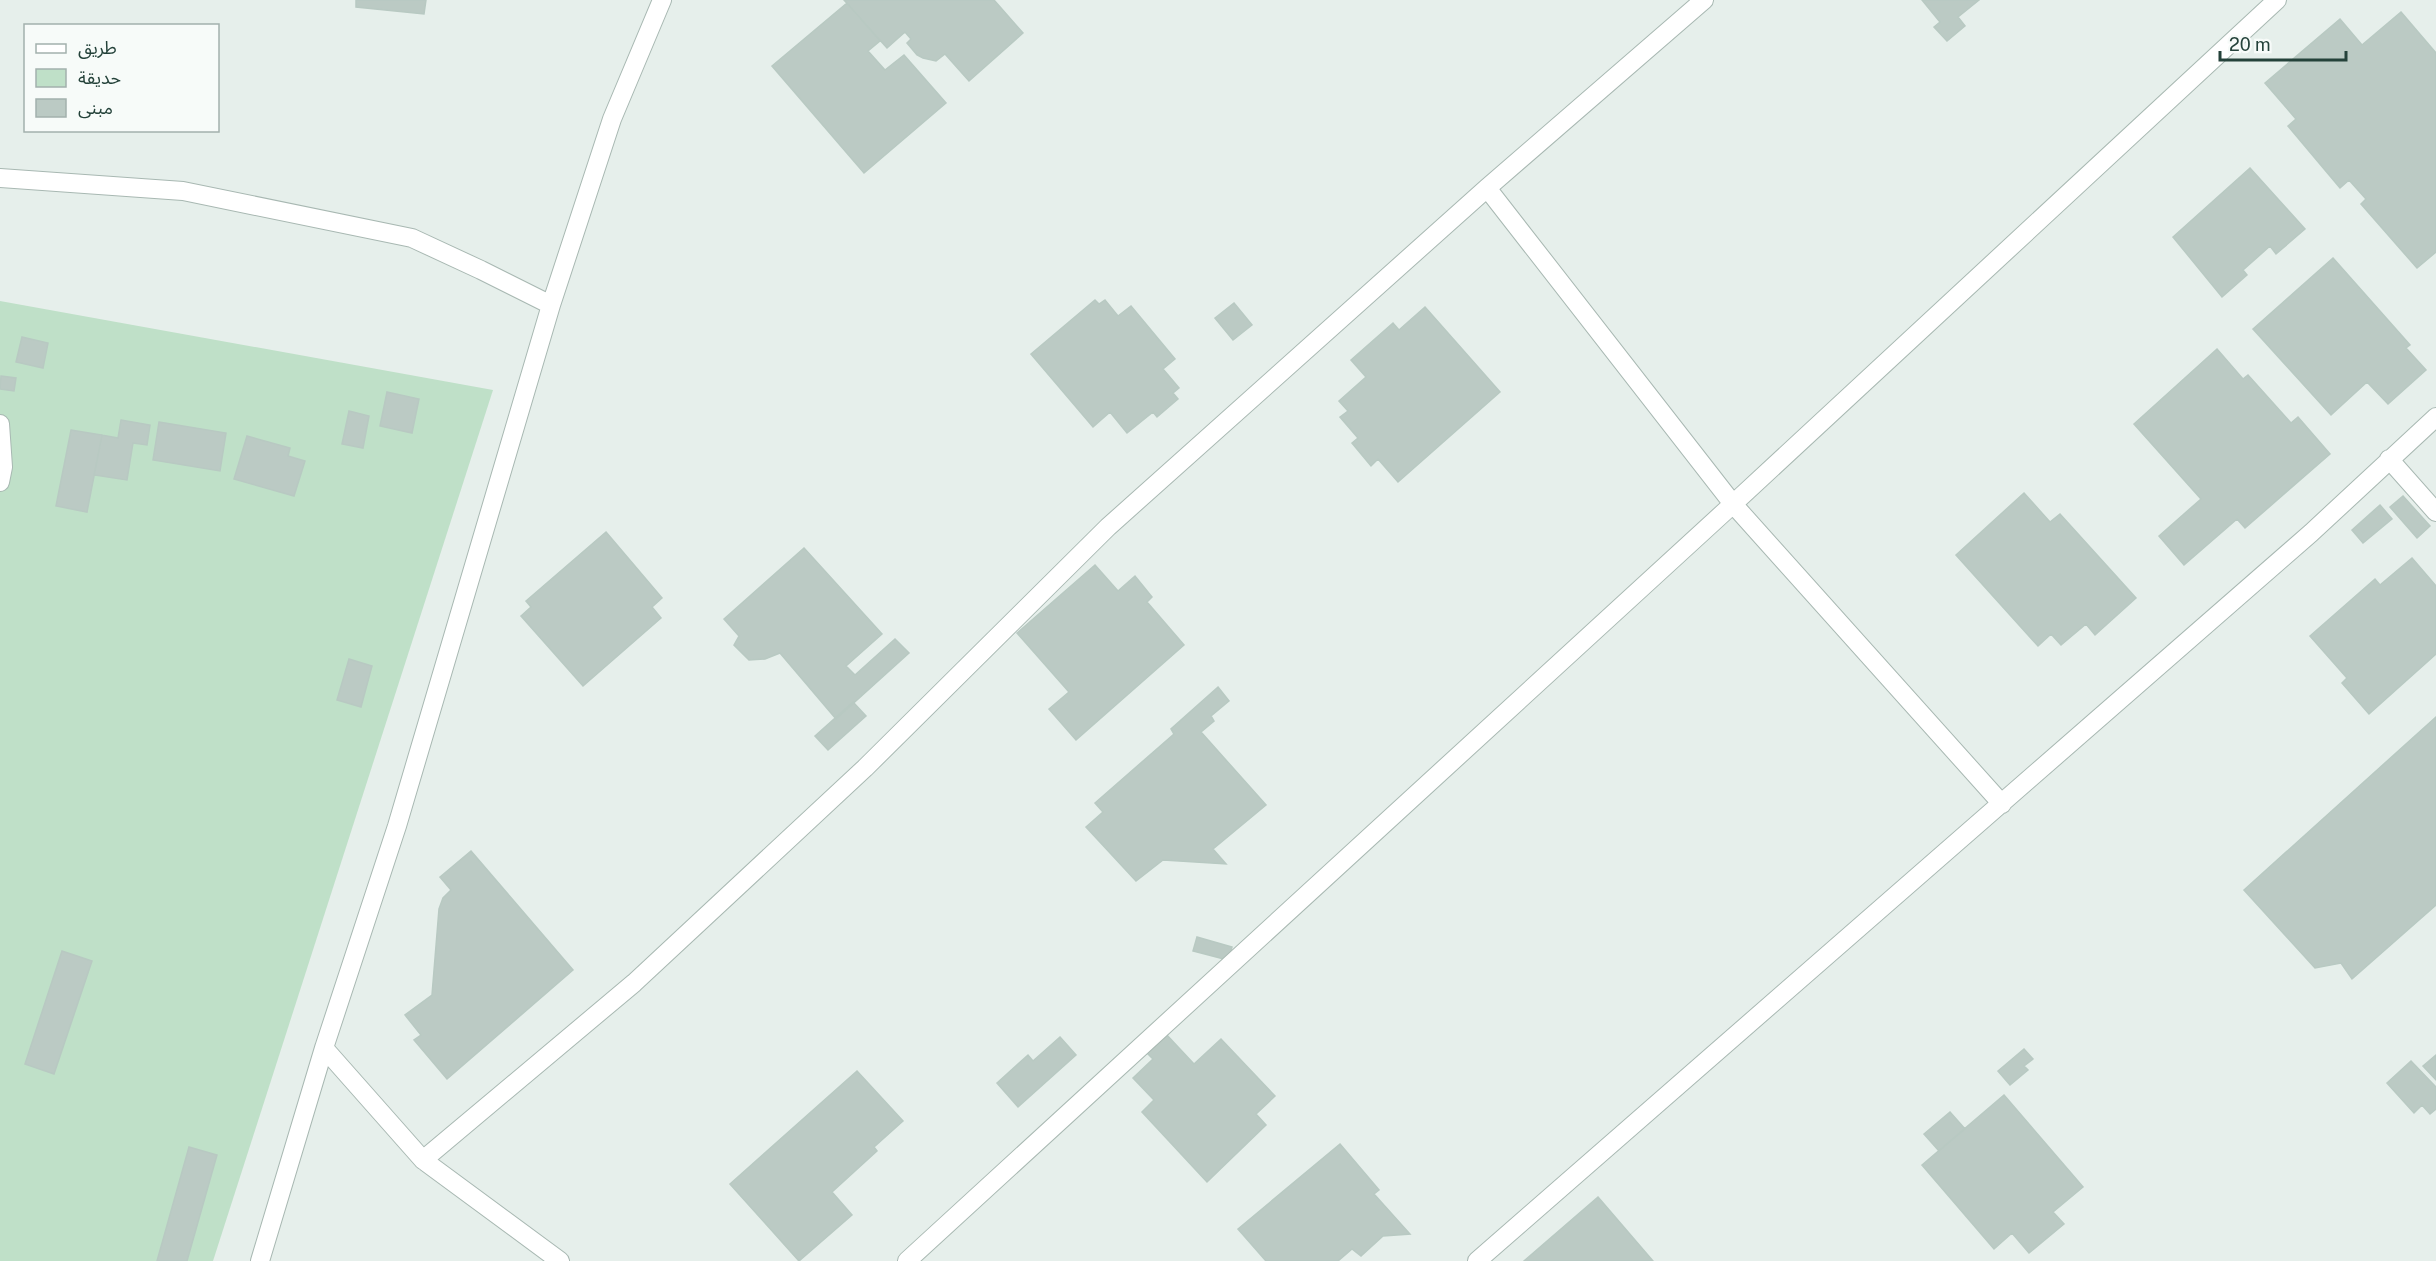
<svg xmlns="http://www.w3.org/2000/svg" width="2436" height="1261" viewBox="0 0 2436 1261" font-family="'Public Sans','Noto Sans Arabic',sans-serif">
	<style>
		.green { fill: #bfe0c8 }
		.building { fill: #bbcac4; stroke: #b8c9c2; stroke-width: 1.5 }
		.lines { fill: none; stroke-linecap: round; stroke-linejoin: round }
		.service-casing { stroke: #a8b8b2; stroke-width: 20 }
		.minor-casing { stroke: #a8b8b2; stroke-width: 20 }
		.service { stroke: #fff; stroke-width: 18 }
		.minor { stroke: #fff; stroke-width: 18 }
	</style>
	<rect width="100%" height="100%" fill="#e6efeb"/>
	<path class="green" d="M 0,301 L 493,390 L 213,1261 L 0,1261 Z"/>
	<path class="building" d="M 356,0 L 426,0 L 424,14 L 356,7 Z
		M 844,0 L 994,0 L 1023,33 L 969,81 L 945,54 L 936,61 L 923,58 L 917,55 L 907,43 L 911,39 L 905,32 L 887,48 Z
		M 1922,0 L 1979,0 L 1958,17 L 1965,26 L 1947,41 L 1934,27 L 1940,22 Z
		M 847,3 L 880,41 L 868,51 L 885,70 L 904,55 L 946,103 L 864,173 L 772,66 Z
		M 2401,12 L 2436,53 L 2436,252 L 2417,268 L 2361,204 L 2366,199 L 2349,180 L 2340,188 L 2288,126 L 2296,119 L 2265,83 L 2340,19 L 2362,45 Z
		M 2250,168 L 2305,229 L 2276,254 L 2270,246 L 2243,270 L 2247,275 L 2222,297 L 2173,237 Z
		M 2333,258 L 2410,345 L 2406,348 L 2426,370 L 2388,404 L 2367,382 L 2331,415 L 2253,329 Z
		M 1095,300 L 1099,304 L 1105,300 L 1118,316 L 1131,306 L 1175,359 L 1163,369 L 1179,388 L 1173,393 L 1178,399 L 1157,417 L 1153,412 L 1127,433 L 1110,412 L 1093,427 L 1031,354 Z
		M 1234,303 L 1252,325 L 1233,340 L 1215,318 Z
		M 1425,307 L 1500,392 L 1398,482 L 1378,459 L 1371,466 L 1352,443 L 1358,438 L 1340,417 L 1348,411 L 1339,401 L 1366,377 L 1351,360 L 1393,323 L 1399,330 Z
		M 22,337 L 48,343 L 43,368 L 16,362 Z
		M 2217,349 L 2243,379 L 2248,375 L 2291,423 L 2298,417 L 2330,454 L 2245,528 L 2237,519 L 2184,565 L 2159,536 L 2201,499 L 2134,424 Z
		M 1,376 L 16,378 L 14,391 L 0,389 Z
		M 387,392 L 419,399 L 412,433 L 380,426 Z
		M 349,411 L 369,416 L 363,448 L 342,444 Z
		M 121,420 L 150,425 L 147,445 L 133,443 L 127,480 L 94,475 L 102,435 L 118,438 Z
		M 159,422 L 226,433 L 220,471 L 153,460 Z
		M 71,430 L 102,435 L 87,512 L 56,506 Z
		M 247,436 L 290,448 L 288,456 L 305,461 L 294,496 L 234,479 Z
		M 2024,493 L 2050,522 L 2060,514 L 2136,598 L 2095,635 L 2086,624 L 2061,645 L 2051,634 L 2038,646 L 1956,555 Z
		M 2403,496 L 2430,526 L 2417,538 L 2390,507 Z
		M 2380,505 L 2392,519 L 2363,543 L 2352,530 Z
		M 606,532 L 662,598 L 652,607 L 661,618 L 583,686 L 521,616 L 531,607 L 526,601 Z
		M 804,548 L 882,634 L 846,666 L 855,675 L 895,639 L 909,653 L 836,719 L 780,653 L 765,659 L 749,660 L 734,645 L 739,636 L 724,619 Z
		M 2412,558 L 2436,586 L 2436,654 L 2369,714 L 2342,683 L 2347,678 L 2310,636 L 2375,579 L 2380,585 Z
		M 1095,565 L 1118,591 L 1135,576 L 1152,597 L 1147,602 L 1184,645 L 1076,740 L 1049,709 L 1069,692 L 1017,633 Z
		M 349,659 L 372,666 L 361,707 L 337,700 Z
		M 1218,687 L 1229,701 L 1211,716 L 1214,721 L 1201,732 L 1266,805 L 1213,849 L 1226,864 L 1163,860 L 1136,881 L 1086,827 L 1103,812 L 1095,803 L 1174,734 L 1171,729 Z
		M 853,702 L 866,716 L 828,750 L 815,736 Z
		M 2436,717 L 2436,905 L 2352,979 L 2341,963 L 2315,968 L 2244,890 Z
		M 471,851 L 573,970 L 447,1079 L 414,1040 L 421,1035 L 405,1015 L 432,995 L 439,909 L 443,898 L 451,890 L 440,877 Z
		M 1197,937 L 1232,947 L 1228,960 L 1193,951 Z
		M 62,951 L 92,961 L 54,1074 L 25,1064 Z
		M 1165,1033 L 1194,1064 L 1221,1039 L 1275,1096 L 1256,1114 L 1266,1125 L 1207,1182 L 1142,1112 L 1154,1100 L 1133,1078 L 1153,1059 L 1146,1052 Z
		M 1060,1037 L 1076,1055 L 1018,1107 L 997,1083 L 1028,1055 L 1033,1061 Z
		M 2024,1049 L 2033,1059 L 2024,1066 L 2028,1070 L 2010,1085 L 1998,1071 Z
		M 2436,1055 L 2436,1080 L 2423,1066 Z
		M 2411,1061 L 2436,1087 L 2436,1109 L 2430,1114 L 2422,1105 L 2414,1113 L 2387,1083 Z
		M 857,1071 L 903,1121 L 874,1147 L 877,1151 L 832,1192 L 852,1215 L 799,1261 L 730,1184 Z
		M 2004,1095 L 2083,1187 L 2053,1212 L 2064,1224 L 2029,1253 L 2012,1233 L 1994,1249 L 1922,1165 Z
		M 1950,1112 L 1965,1129 L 1939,1151 L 1924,1134 Z
		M 1340,1144 L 1379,1190 L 1374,1194 L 1410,1234 L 1383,1236 L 1361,1256 L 1352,1249 L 1338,1261 L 1266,1261 L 1238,1229 Z
		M 189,1147 L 217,1155 L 187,1261 L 157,1261 Z
		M 1598,1197 L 1653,1261 L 1524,1261 Z"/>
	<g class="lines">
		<g class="service-casing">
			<path id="service" d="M 0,424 L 3,467 L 0,482"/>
		</g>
		<g class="minor-casing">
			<path id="minor" d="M 0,178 L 183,191 L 412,238 L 481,270 L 551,305
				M 1487,188 L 1733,504 L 2002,804
				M 2389,459 L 2436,512
				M 324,1048 L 423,1160 L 560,1261
				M 423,1160 L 634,983 L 865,768 L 1108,527 L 1487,188 L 1704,0
				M 260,1261 L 324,1048 L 397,826 L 551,305 L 612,119 L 662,0
				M 907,1261 L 1733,504 L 2277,0
				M 1477,1261 L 2311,533 L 2436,417"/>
		</g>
		<use href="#service" class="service"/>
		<use href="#minor" class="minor"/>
	</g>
	<rect x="24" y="24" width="195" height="108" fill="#f7fbf9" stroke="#a3b1ad" stroke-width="1.5"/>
	<rect x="36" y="44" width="30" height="9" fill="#ffffff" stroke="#a3b1ad" stroke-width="1.5"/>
	<text x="78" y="54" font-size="18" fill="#24423a">طريق</text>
	<rect x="36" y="69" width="30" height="18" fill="#bfe0c8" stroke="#a3b1ad" stroke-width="1.5"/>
	<text x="78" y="84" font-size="18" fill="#24423a">حديقة</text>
	<rect x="36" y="99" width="30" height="18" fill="#bbcac4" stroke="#a3b1ad" stroke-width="1.5"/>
	<text x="78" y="114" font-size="18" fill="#24423a">مبنى</text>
	<path d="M2220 51v9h126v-9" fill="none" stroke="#24423a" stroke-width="3"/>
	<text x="2229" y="51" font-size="18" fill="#24423a" stroke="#f7fbf9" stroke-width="4.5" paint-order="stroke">20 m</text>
</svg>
